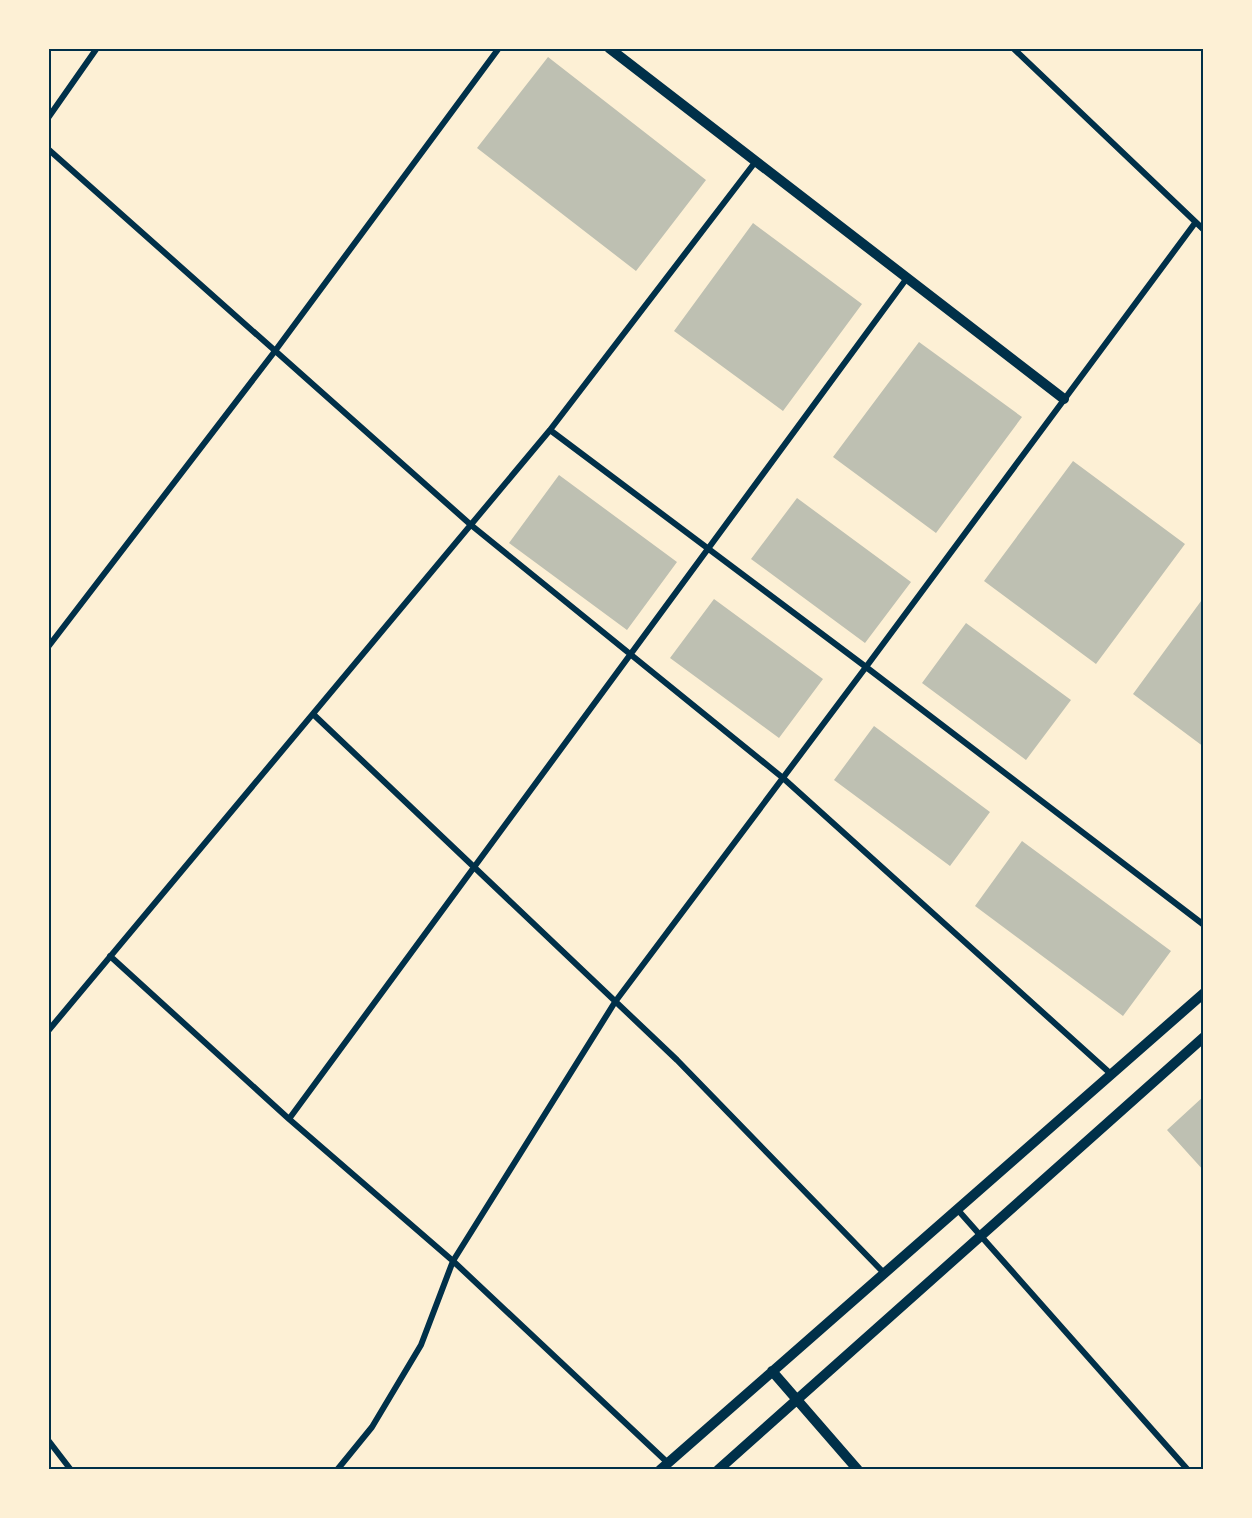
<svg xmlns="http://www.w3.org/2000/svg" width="1252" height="1518" viewBox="0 0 1252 1518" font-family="Inter,sans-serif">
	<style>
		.building { fill: #bec0b2 }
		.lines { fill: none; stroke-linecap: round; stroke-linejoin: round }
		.minor { stroke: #003049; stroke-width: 6 }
		.tertiary { stroke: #003049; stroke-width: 10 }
		.neatline { fill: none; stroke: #003049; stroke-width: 2 }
	</style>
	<rect width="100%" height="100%" fill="#fdf0d5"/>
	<path class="building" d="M 548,57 L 706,180 L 636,271 L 477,148 Z
		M 753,223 L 862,304 L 783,411 L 674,331 Z
		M 919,342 L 1022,417 L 936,533 L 833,457 Z
		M 1073,461 L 1185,544 L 1096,664 L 984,581 Z
		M 559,475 L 677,562 L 627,630 L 509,543 Z
		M 797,498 L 911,582 L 865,643 L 751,559 Z
		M 1204,597 L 1204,747 L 1133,694 Z
		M 714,599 L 823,679 L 779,738 L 670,658 Z
		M 966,623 L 1071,700 L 1026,760 L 922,683 Z
		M 874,726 L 990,812 L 950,866 L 834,780 Z
		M 1022,841 L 1171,951 L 1123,1016 L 975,906 Z
		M 1204,1096 L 1204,1171 L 1167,1130 Z"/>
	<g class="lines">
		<path class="minor" d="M 1013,48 L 1204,230
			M 48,118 L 97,48
			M 48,149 L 471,525 L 783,778 L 1111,1074
			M 550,430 L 866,667 L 1204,925
			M 48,647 L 275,351 L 499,48
			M 313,714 L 677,1060 L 884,1273
			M 110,956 L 289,1119 L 453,1261 L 668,1463
			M 48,1031 L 550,430 L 756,161
			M 289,1119 L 907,278
			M 957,1209 L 1188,1470
			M 48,1440 L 71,1470
			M 337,1470 L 372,1427 L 421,1345 L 453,1261 L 615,1002 L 866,667 L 1195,223"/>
		<path class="tertiary" d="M 609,48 L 1064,399
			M 772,1371 L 858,1470
			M 660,1470 L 1204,993
			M 718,1470 L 1204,1037"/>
	</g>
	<rect width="1252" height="1518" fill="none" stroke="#fdf0d5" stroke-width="99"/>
	<rect x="50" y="50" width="1152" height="1418" class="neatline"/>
</svg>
